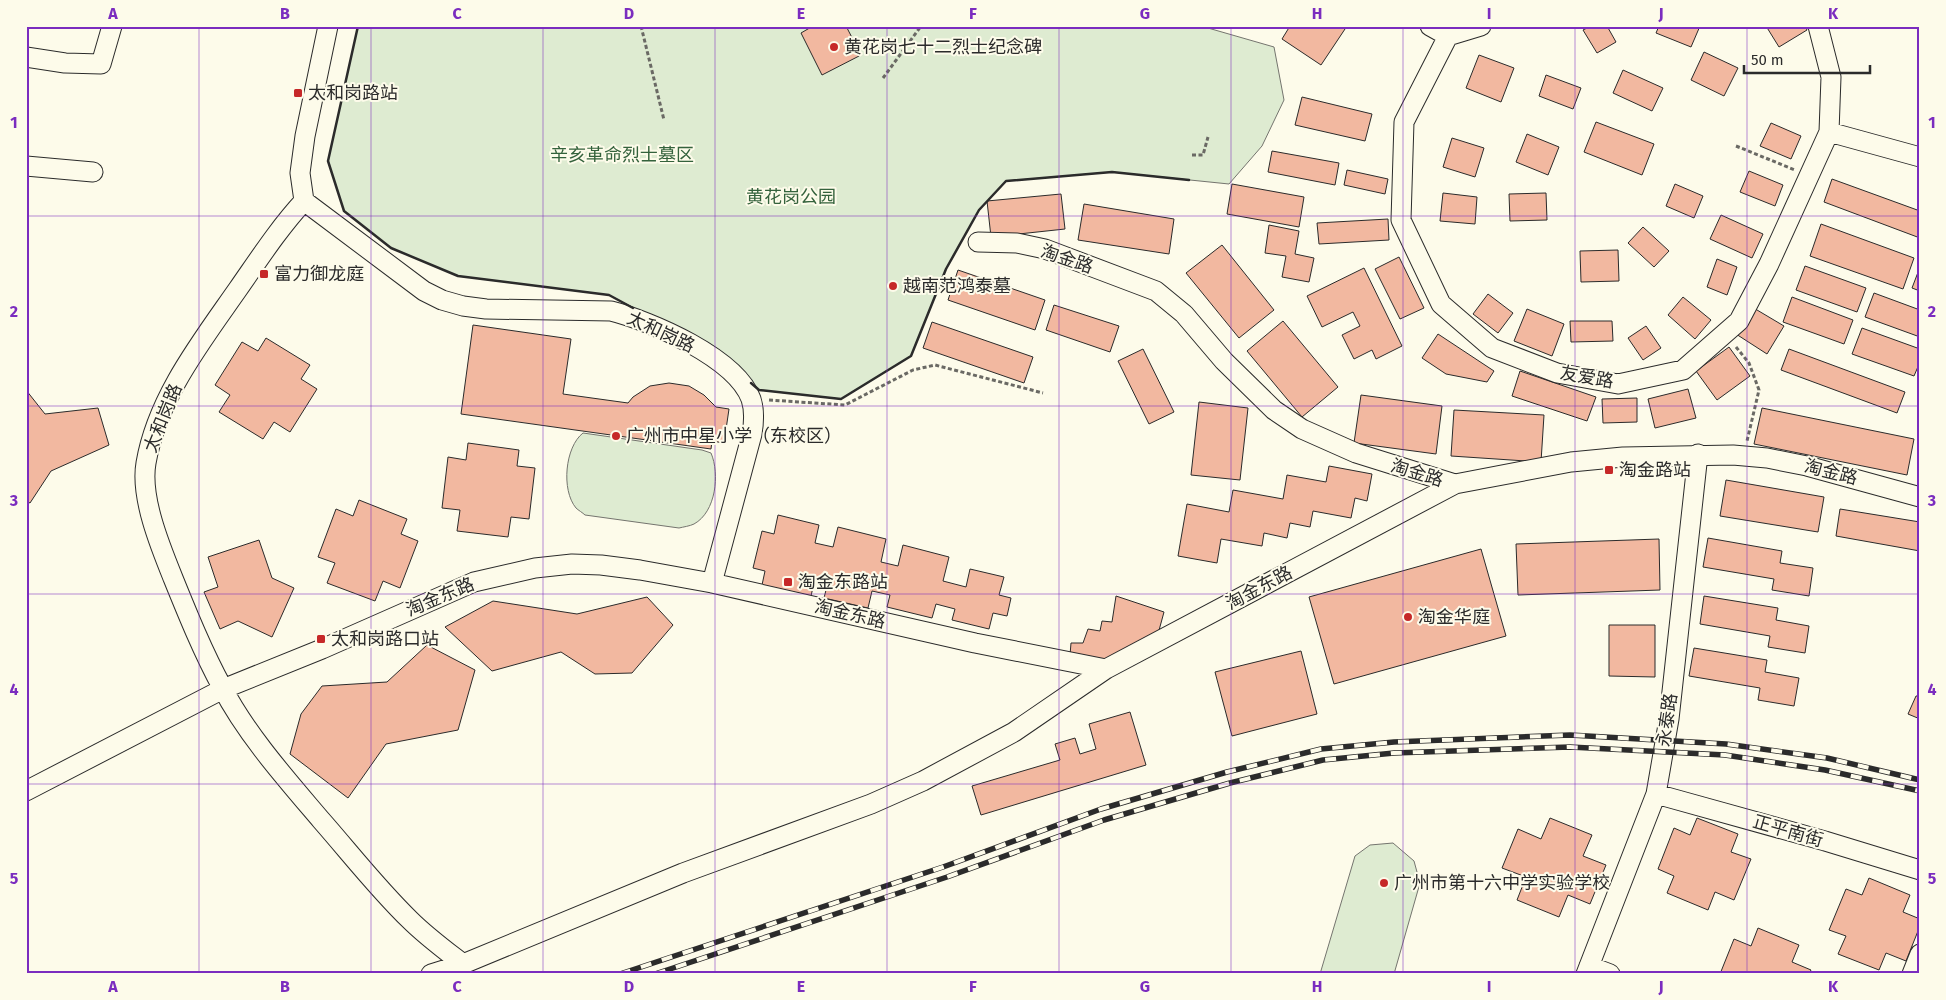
<svg xmlns="http://www.w3.org/2000/svg" width="1946" height="1000" viewBox="0 0 1946 1000" font-family="'Fira Sans','Noto Sans SC',sans-serif">
	<style>
		.green { fill: #deebd1; stroke: #74746e }
		.building { fill: #f2b8a0; stroke: #2b2b2b }
		.lines { fill: none; stroke-linecap: round; stroke-linejoin: round }
		.minor-casing { stroke: #2b2b2b; stroke-width: 21 }
		.path { stroke: #6a6964; stroke-width: 3; stroke-dasharray: 4 2.5; stroke-linecap: butt }
		.minor { stroke: #fdfbea; stroke-width: 19 }
		.rail-casing { stroke: #2b2b2b; stroke-width: 5.5 }
		.rail { stroke: #fdfbea; stroke-width: 4; stroke-dasharray: 11; stroke-linecap: butt }
		.wall { stroke: #2b2b2b; stroke-width: 2.5 }
		.grid { fill: none; stroke: #7b2cbf; stroke-width: 1; stroke-opacity: 0.55 }
		.poi-dot { fill: #c62828; stroke: #fdfbea; stroke-width: 2 }
		.labels { text-anchor: middle; stroke-width: 4; stroke-linejoin: round; paint-order: stroke }
		.poi-label { font-size: 18px; fill: #2b2b2b; stroke: #fdfbea; text-anchor: start }
		.park-label { font-size: 18px; fill: #34623c; stroke: #fdfbea }
		.street-label { font-size: 18px; fill: #2b2b2b; stroke: #fdfbea }
		.neatline { fill: none; stroke: #7b2cbf; stroke-width: 2 }
		.grid-label { font-size: 16px; text-anchor: middle; font-weight: bold; fill: #7b2cbf }
	</style>
	<rect width="100%" height="100%" fill="#fdfbea"/>
	<path class="green" d="M 358,26 L 1201,26 L 1274,47 L 1284,100 L 1262,146 L 1229,184 L 1112,172 L 1006,181 L 979,210 L 946,269 L 911,356 L 841,399 L 759,390 L 700,342 L 609,295 L 458,276 L 391,248 L 344,211 L 328,161 Z
		M 583,433 L 702,450 L 711,453 C 720,474 716,512 694,524 C 690,526 683,527 679,528 L 585,515 C 583,513 578,510 576,508 C 561,490 565,447 583,433 Z
		M 1393,843 L 1414,861 L 1420,883 L 1394,974 L 1320,974 L 1355,856 L 1370,845 Z"/>
	<path class="building" d="M 813,26 L 846,26 L 861,55 L 822,75 L 801,33 Z
		M 1290,26 L 1347,26 L 1321,65 L 1282,39 Z
		M 1591,26 L 1607,26 L 1616,42 L 1597,53 L 1583,30 Z
		M 1659,26 L 1700,26 L 1691,47 L 1656,33 Z
		M 1766,26 L 1805,26 L 1807,30 L 1779,47 Z
		M 1704,52 L 1738,68 L 1724,96 L 1691,80 Z
		M 1479,55 L 1514,68 L 1501,102 L 1466,88 Z
		M 1623,70 L 1663,88 L 1652,111 L 1613,93 Z
		M 1546,75 L 1581,88 L 1573,109 L 1539,96 Z
		M 1302,97 L 1372,114 L 1365,141 L 1295,125 Z
		M 1596,122 L 1654,144 L 1642,175 L 1584,152 Z
		M 1771,123 L 1801,136 L 1791,159 L 1760,146 Z
		M 1527,134 L 1559,147 L 1548,175 L 1516,162 Z
		M 1452,138 L 1484,148 L 1475,177 L 1443,167 Z
		M 1272,151 L 1339,163 L 1335,185 L 1268,172 Z
		M 1347,170 L 1388,179 L 1385,194 L 1344,185 Z
		M 1749,171 L 1783,185 L 1775,206 L 1740,192 Z
		M 1832,179 L 1920,211 L 1920,238 L 1824,202 Z
		M 1232,184 L 1304,197 L 1299,227 L 1227,214 Z
		M 1675,184 L 1703,196 L 1694,218 L 1666,206 Z
		M 1443,193 L 1477,197 L 1475,224 L 1440,221 Z
		M 1546,193 L 1547,220 L 1510,221 L 1509,194 Z
		M 1061,194 L 1065,229 L 991,237 L 987,201 Z
		M 1084,204 L 1174,219 L 1169,254 L 1078,240 Z
		M 1721,215 L 1763,234 L 1752,258 L 1710,239 Z
		M 1388,219 L 1389,240 L 1319,244 L 1317,223 Z
		M 1821,224 L 1914,258 L 1903,289 L 1810,256 Z
		M 1269,225 L 1299,231 L 1295,254 L 1314,258 L 1309,282 L 1282,277 L 1286,256 L 1265,253 Z
		M 1643,227 L 1669,251 L 1654,267 L 1628,243 Z
		M 1222,245 L 1274,310 L 1239,338 L 1186,273 Z
		M 1618,250 L 1619,281 L 1581,282 L 1580,251 Z
		M 1399,257 L 1424,308 L 1400,319 L 1375,269 Z
		M 1717,259 L 1737,267 L 1727,295 L 1707,287 Z
		M 1805,266 L 1866,288 L 1857,312 L 1796,290 Z
		M 1920,267 L 1920,291 L 1912,288 Z
		M 1364,268 L 1402,346 L 1376,359 L 1372,350 L 1354,359 L 1342,335 L 1360,326 L 1353,312 L 1322,327 L 1307,296 Z
		M 958,270 L 1045,300 L 1035,330 L 948,300 Z
		M 1874,293 L 1920,310 L 1920,337 L 1865,317 Z
		M 1488,294 L 1513,313 L 1498,333 L 1473,314 Z
		M 1683,297 L 1711,320 L 1695,339 L 1668,315 Z
		M 1792,297 L 1853,320 L 1844,344 L 1783,322 Z
		M 1054,305 L 1119,326 L 1110,352 L 1046,330 Z
		M 1752,307 L 1784,326 L 1767,354 L 1736,334 Z
		M 1527,309 L 1564,324 L 1552,356 L 1514,341 Z
		M 1283,321 L 1338,387 L 1302,417 L 1247,351 Z
		M 1570,321 L 1612,321 L 1613,341 L 1571,342 Z
		M 932,322 L 1033,357 L 1024,383 L 923,348 Z
		M 473,325 L 571,339 L 563,394 L 628,403 L 633,397 L 650,386 L 669,383 L 689,386 L 704,395 L 716,407 L 729,409 L 724,443 L 712,441 L 711,449 L 461,414 Z
		M 1646,326 L 1661,348 L 1643,360 L 1628,338 Z
		M 1862,328 L 1920,349 L 1920,362 L 1914,376 L 1852,354 Z
		M 1438,334 L 1494,371 L 1487,382 L 1446,374 L 1422,358 Z
		M 266,338 L 310,365 L 301,379 L 317,389 L 290,432 L 274,422 L 263,439 L 219,412 L 230,395 L 215,385 L 242,342 L 258,351 Z
		M 1729,347 L 1750,376 L 1717,400 L 1696,371 Z
		M 1143,349 L 1174,412 L 1149,424 L 1118,361 Z
		M 1789,349 L 1905,392 L 1897,413 L 1781,370 Z
		M 1520,371 L 1596,397 L 1587,421 L 1512,396 Z
		M 1688,389 L 1696,418 L 1655,428 L 1648,399 Z
		M 26,390 L 45,414 L 98,408 L 109,445 L 51,471 L 30,503 L 26,501 Z
		M 1361,395 L 1442,406 L 1436,454 L 1354,443 Z
		M 1637,398 L 1637,422 L 1603,423 L 1602,399 Z
		M 1199,402 L 1248,408 L 1240,480 L 1191,475 Z
		M 1762,408 L 1914,439 L 1907,475 L 1754,444 Z
		M 1454,410 L 1544,415 L 1541,462 L 1451,456 Z
		M 468,443 L 519,450 L 517,466 L 535,468 L 529,519 L 511,517 L 508,537 L 457,531 L 460,510 L 442,508 L 448,457 L 466,460 Z
		M 1329,466 L 1372,474 L 1367,501 L 1355,498 L 1351,518 L 1313,511 L 1310,527 L 1290,523 L 1287,538 L 1264,533 L 1262,546 L 1221,539 L 1217,563 L 1178,556 L 1187,504 L 1229,512 L 1233,490 L 1283,499 L 1287,475 L 1326,482 Z
		M 1726,480 L 1824,497 L 1818,532 L 1720,516 Z
		M 359,500 L 407,519 L 401,534 L 418,541 L 400,588 L 383,581 L 375,601 L 327,583 L 335,563 L 318,557 L 336,509 L 353,516 Z
		M 1840,509 L 1920,522 L 1920,551 L 1836,536 Z
		M 778,515 L 819,525 L 815,543 L 833,547 L 838,527 L 886,539 L 881,562 L 898,566 L 903,545 L 949,557 L 943,581 L 966,587 L 970,569 L 1004,577 L 999,595 L 1011,598 L 1007,616 L 993,613 L 989,629 L 952,620 L 955,609 L 936,604 L 932,618 L 887,607 L 890,595 L 872,591 L 868,608 L 824,598 L 827,586 L 814,583 L 811,596 L 762,585 L 765,571 L 753,568 L 762,531 L 774,534 Z
		M 1708,538 L 1782,551 L 1780,563 L 1813,568 L 1809,596 L 1772,590 L 1774,579 L 1703,567 Z
		M 1659,539 L 1660,590 L 1518,595 L 1516,544 Z
		M 259,540 L 272,578 L 294,588 L 272,637 L 238,621 L 220,629 L 204,592 L 218,587 L 208,557 Z
		M 1481,549 L 1506,636 L 1334,684 L 1309,597 Z
		M 1116,596 L 1164,612 L 1158,634 L 1102,662 L 1070,655 L 1071,643 L 1083,643 L 1088,629 L 1100,631 L 1102,621 L 1112,622 Z
		M 1704,596 L 1778,608 L 1776,620 L 1809,626 L 1805,653 L 1768,647 L 1770,636 L 1700,624 Z
		M 647,597 L 673,625 L 632,673 L 595,674 L 561,652 L 492,671 L 445,627 L 493,601 L 577,614 Z
		M 1609,625 L 1655,625 L 1655,677 L 1609,676 Z
		M 427,645 L 475,670 L 458,730 L 386,744 L 348,798 L 290,754 L 301,714 L 322,686 L 387,682 Z
		M 1694,648 L 1767,660 L 1765,672 L 1799,678 L 1794,706 L 1758,700 L 1760,688 L 1689,676 Z
		M 1301,651 L 1317,714 L 1232,736 L 1215,672 Z
		M 1916,696 L 1920,696 L 1920,719 L 1908,714 Z
		M 1130,712 L 1146,765 L 981,815 L 972,786 L 1060,760 L 1055,744 L 1075,738 L 1080,754 L 1096,749 L 1089,724 Z
		M 1550,818 L 1592,835 L 1583,856 L 1606,865 L 1590,904 L 1568,895 L 1559,917 L 1517,900 L 1526,877 L 1502,868 L 1518,829 L 1541,839 Z
		M 1697,818 L 1738,834 L 1731,852 L 1751,859 L 1734,900 L 1715,892 L 1708,910 L 1667,893 L 1674,876 L 1658,869 L 1674,828 L 1690,835 Z
		M 1869,878 L 1910,895 L 1903,912 L 1920,919 L 1920,926 L 1906,961 L 1886,953 L 1879,970 L 1838,954 L 1846,936 L 1829,930 L 1846,889 L 1862,895 Z
		M 1758,928 L 1799,945 L 1792,962 L 1811,970 L 1809,974 L 1720,974 L 1734,939 L 1751,946 Z"/>
	<g class="lines">
		<g class="minor-casing">
			<path id="minor" d="M 328,26 L 305,136 L 300,173 L 304,201 C 279,228 259,259 238,289 C 201,342 157,398 146,463 C 140,497 160,546 173,578 C 188,615 203,652 222,687 C 246,734 287,780 321,820 C 350,853 378,889 410,920 C 426,936 445,950 463,964 L 683,873 L 871,804 L 923,781 L 1014,732 L 1106,669 L 1455,484
				M 1430,26 L 1448,36
				M 1481,26 L 1448,36 L 1404,122 L 1401,220 L 1441,304 L 1492,348 L 1557,373 L 1618,384 L 1683,370 L 1739,321 L 1769,264 L 1829,132 L 1831,77 L 1818,26
				M 26,57 L 65,63 L 101,64 L 112,26
				M 1829,132 L 1920,157
				M 26,166 L 93,172
				M 304,201 L 424,291 L 442,300 L 463,306 L 486,309 L 611,311 C 651,321 736,358 751,399 C 755,411 754,422 752,434 L 712,583
				M 978,242 L 1017,243 L 1045,249 L 1156,291 L 1184,314 L 1224,361 L 1274,410 L 1302,429 L 1356,453 L 1455,484 L 1571,462 L 1623,457 L 1733,455 L 1767,458 L 1807,466 L 1920,497
				M 26,791 L 223,689 L 322,649 L 474,582 L 535,568 L 572,564 L 601,565 L 640,570 L 712,583 L 975,643 L 1106,669
				M 1656,794 L 1825,841 L 1920,870
				M 1589,966 L 1610,974
				M 431,974 L 463,964
				M 1586,974 L 1656,794 L 1669,719 L 1698,454
				M 1912,974 L 1920,954"/>
		</g>
		<path class="path" d="M 641,26 L 664,120
			M 883,78 L 921,26
			M 1736,146 L 1795,170
			M 1192,155 L 1203,155 L 1208,137
			M 1736,347 L 1749,363 L 1759,390 L 1747,441
			M 769,400 L 845,405 L 913,370 L 935,365 L 1043,393"/>
		<use href="#minor" class="minor"/>
		<g class="rail-casing">
			<path id="rail" d="M 620,974 L 943,867 L 1101,809 L 1227,772 L 1321,749 L 1394,742 L 1570,735 L 1726,744 L 1827,758 L 1920,780
				M 655,974 L 947,877 L 1104,820 L 1230,783 L 1323,760 L 1394,753 L 1570,747 L 1725,755 L 1825,770 L 1920,791"/>
		</g>
		<use href="#rail" class="rail"/>
		<path class="wall" d="M 358,26 L 328,161 L 344,211 L 391,248 L 458,276 L 609,295 L 633,308
			M 751,383 L 759,390 L 841,399 L 911,356 L 946,269 L 979,210 L 1006,181 L 1112,172 L 1189,180"/>
	</g>
	<path class="grid" d="M 199,26 L 199,974M 371,26 L 371,974M 543,26 L 543,974M 715,26 L 715,974M 887,26 L 887,974M 1059,26 L 1059,974M 1231,26 L 1231,974M 1403,26 L 1403,974M 1575,26 L 1575,974M 1747,26 L 1747,974M 26,216 L 1920,216M 26,406 L 1920,406M 26,594 L 1920,594M 26,784 L 1920,784"/>
	<g class="poi-dot">
		<circle cx="834" cy="47" r="5"/>
		<rect x="293" y="88" width="10" height="10" rx="2.5"/>
		<rect x="259" y="269" width="10" height="10" rx="2.5"/>
		<circle cx="893" cy="286" r="5"/>
		<circle cx="616" cy="436" r="5"/>
		<rect x="1604" y="465" width="10" height="10" rx="2.5"/>
		<rect x="783" y="577" width="10" height="10" rx="2.5"/>
		<circle cx="1408" cy="617" r="5"/>
		<rect x="316" y="634" width="10" height="10" rx="2.5"/>
		<circle cx="1384" cy="883" r="5"/>
	</g>
	<g class="labels">
		<g class="poi-label">
			<text x="844" y="53">黄花岗七十二烈士纪念碑</text>
			<text x="308" y="99">太和岗路站</text>
			<text x="274" y="280">富力御龙庭</text>
			<text x="903" y="292">越南范鸿泰墓</text>
			<text x="626" y="442">广州市中星小学（东校区）</text>
			<text x="1619" y="476">淘金路站</text>
			<text x="798" y="588">淘金东路站</text>
			<text x="1418" y="623">淘金华庭</text>
			<text x="331" y="645">太和岗路口站</text>
			<text x="1394" y="889">广州市第十六中学实验学校</text>
		</g>
		<g class="park-label">
			<text x="622" y="161">辛亥革命烈士墓区</text>
			<text x="791" y="203">黄花岗公园</text>
		</g>
		<g class="street-label">
			<text transform="translate(1067 259) rotate(19)" y="6">淘金路</text>
			<text transform="translate(661 332) rotate(25)" y="6">太和岗路</text>
			<text transform="translate(1587 377) rotate(10)" y="6">友爱路</text>
			<text transform="translate(163 418) rotate(-68)" y="6">太和岗路</text>
			<text transform="translate(1831 472) rotate(14)" y="6">淘金路</text>
			<text transform="translate(1417 473) rotate(17)" y="6">淘金路</text>
			<text transform="translate(1259 588) rotate(-28)" y="6">淘金东路</text>
			<text transform="translate(440 597) rotate(-23)" y="6">淘金东路</text>
			<text transform="translate(850 614) rotate(13)" y="6">淘金东路</text>
			<text transform="translate(1667 720) rotate(-82)" y="6">永泰路</text>
			<text transform="translate(1788 831) rotate(16)" y="6">正平南街</text>
		</g>
	</g>
	<rect width="1946" height="1000" fill="none" stroke="#fdfbea" stroke-width="55"/>
	<path d="M1744 65v8h126v-8" fill="none" stroke="#2b2b2b" stroke-width="2.5"/>
	<text x="1751" y="65" font-size="15" fill="#2b2b2b" stroke="#fdfbea" stroke-width="4" paint-order="stroke">50 m</text>
	<rect x="28" y="28" width="1890" height="944" class="neatline"/>
	<g class="grid-label">
		<text x="113" y="19">A</text>
		<text x="285" y="19">B</text>
		<text x="457" y="19">C</text>
		<text x="629" y="19">D</text>
		<text x="801" y="19">E</text>
		<text x="973" y="19">F</text>
		<text x="1145" y="19">G</text>
		<text x="1317" y="19">H</text>
		<text x="1489" y="19">I</text>
		<text x="1661" y="19">J</text>
		<text x="1833" y="19">K</text>
		<text x="14" y="128">1</text>
		<text x="1932" y="128">1</text>
		<text x="14" y="317">2</text>
		<text x="1932" y="317">2</text>
		<text x="14" y="506">3</text>
		<text x="1932" y="506">3</text>
		<text x="14" y="695">4</text>
		<text x="1932" y="695">4</text>
		<text x="14" y="884">5</text>
		<text x="1932" y="884">5</text>
		<text x="113" y="992">A</text>
		<text x="285" y="992">B</text>
		<text x="457" y="992">C</text>
		<text x="629" y="992">D</text>
		<text x="801" y="992">E</text>
		<text x="973" y="992">F</text>
		<text x="1145" y="992">G</text>
		<text x="1317" y="992">H</text>
		<text x="1489" y="992">I</text>
		<text x="1661" y="992">J</text>
		<text x="1833" y="992">K</text>
	</g>
</svg>
